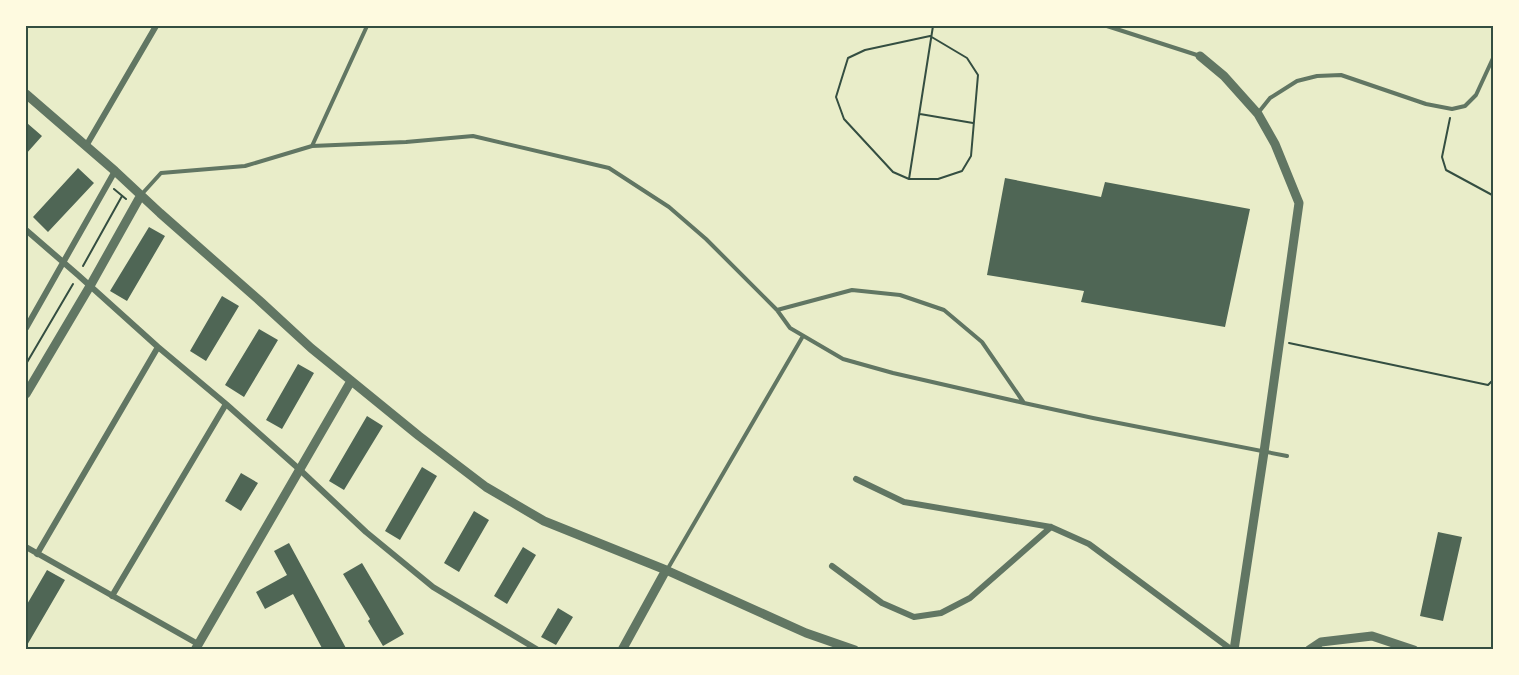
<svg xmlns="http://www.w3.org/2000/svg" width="1519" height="675" viewBox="0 0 1519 675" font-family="Spectral,serif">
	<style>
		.building { fill: #4f6655 }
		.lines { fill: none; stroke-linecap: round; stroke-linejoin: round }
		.path { stroke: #344e41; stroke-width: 2 }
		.service { stroke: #617663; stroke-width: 4 }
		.minor { stroke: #617663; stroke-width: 6 }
		.tertiary { stroke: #617663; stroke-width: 9 }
		.neatline { fill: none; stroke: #344e41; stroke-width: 2 }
	</style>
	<rect width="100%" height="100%" fill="#e9edc9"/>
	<path class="building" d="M 27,123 L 42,136 L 26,154 L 26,125 Z
		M 78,168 L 94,183 L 48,232 L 33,217 Z
		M 1005,178 L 1101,197 L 1105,182 L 1250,209 L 1225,327 L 1081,302 L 1084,291 L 987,275 Z
		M 149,227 L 165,236 L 127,301 L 110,291 Z
		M 222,296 L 239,306 L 206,361 L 190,351 Z
		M 259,329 L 278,340 L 244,397 L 225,385 Z
		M 298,364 L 314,373 L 282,429 L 266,420 Z
		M 367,416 L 383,426 L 344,490 L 329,481 Z
		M 422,467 L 437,476 L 400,540 L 385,531 Z
		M 241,473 L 258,483 L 241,511 L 225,501 Z
		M 474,511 L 489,520 L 459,572 L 444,563 Z
		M 1438,532 L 1462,537 L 1443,621 L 1420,616 Z
		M 289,543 L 347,650 L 323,650 L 293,594 L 265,609 L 256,592 L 287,575 L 274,551 Z
		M 523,547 L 536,555 L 507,604 L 494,596 Z
		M 362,563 L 404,634 L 383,646 L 368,621 L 370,619 L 343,574 Z
		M 47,570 L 65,580 L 26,647 L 26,606 Z
		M 558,608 L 573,617 L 556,645 L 541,637 Z"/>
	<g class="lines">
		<path class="path" d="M 930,36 L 967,58 L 978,75 L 971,156 L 962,171 L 938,179 L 909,179 L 893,172 L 844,119 L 836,97 L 848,58 L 865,50 Z
			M 920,114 L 973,123
			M 1450,118 L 1442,157 L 1446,170 L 1494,196
			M 909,179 L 933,26
			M 114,189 L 126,199
			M 83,266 L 122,196
			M 1289,343 L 1488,385 L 1494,379
			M 26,364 L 73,284"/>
		<path class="service" d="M 1107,26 L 1200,56
			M 1258,113 L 1270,98 L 1297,81 L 1317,76 L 1341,75 L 1426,104 L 1452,109 L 1465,106 L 1476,95 L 1494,56
			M 312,146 L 367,26
			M 141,195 L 161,173 L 245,166 L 312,146 L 406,142 L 473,136 L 609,168 L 669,207 L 706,239 L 777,310 L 790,328 L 843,359 L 893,373 L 1024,403 L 1093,418 L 1287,456
			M 777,310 L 852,290 L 900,295 L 944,310 L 982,342 L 1024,403
			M 667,570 L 803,336"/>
		<path class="minor" d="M 86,146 L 156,26
			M 26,230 L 78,275 L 158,347 L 226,404 L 299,469 L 366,532 L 433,587 L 538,650
			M 26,328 L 115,171
			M 856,479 L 904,502 L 1051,527 L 1089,544 L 1232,650
			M 26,547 L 198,644
			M 37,554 L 158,347
			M 832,566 L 882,603 L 914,617 L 941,613 L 970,598 L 1051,527
			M 112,596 L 226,404"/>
		<path class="tertiary" d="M 1200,56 L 1224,76 L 1258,114 L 1275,144 L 1299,203 L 1264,452 L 1234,650
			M 26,94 L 115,171 L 160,213 L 261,302 L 311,348 L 419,436 L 486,487 L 544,521 L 666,570 L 806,633 L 855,650
			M 26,394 L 90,286 L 141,195
			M 195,650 L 351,381
			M 622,650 L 666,570
			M 1309,650 L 1321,642 L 1372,636 L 1414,650"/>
	</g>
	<rect width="1519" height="675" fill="none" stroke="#fefae0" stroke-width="54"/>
	<rect x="27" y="27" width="1465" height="621" class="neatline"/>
</svg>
